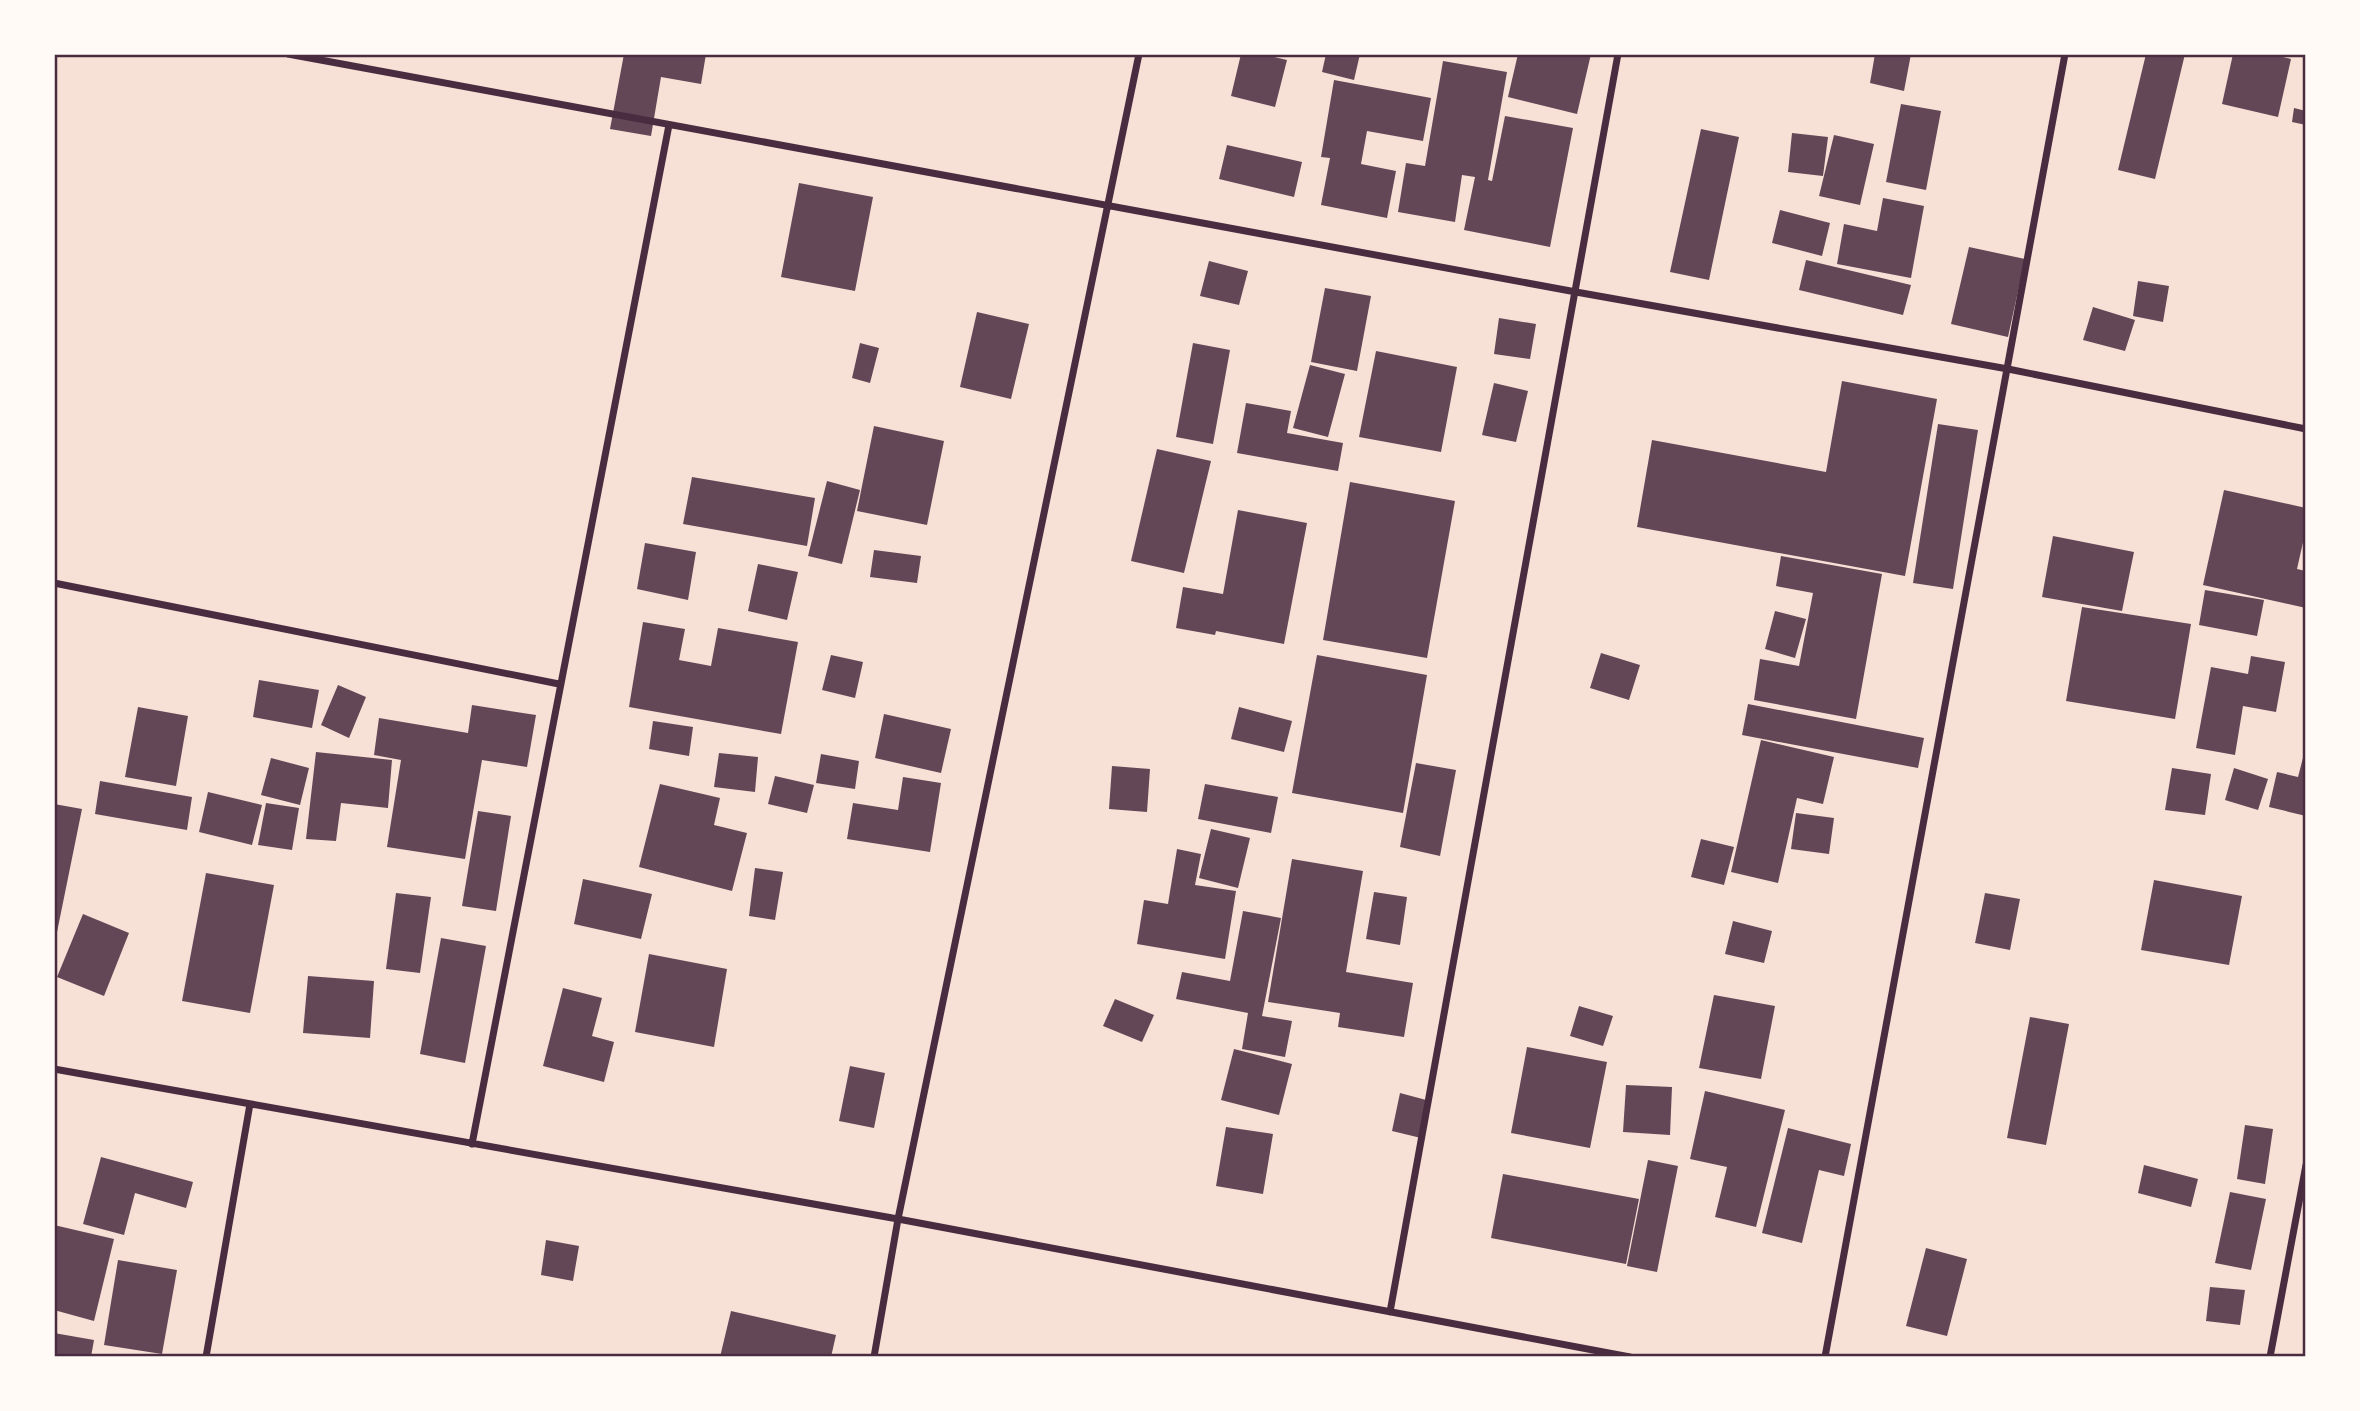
<svg xmlns="http://www.w3.org/2000/svg" width="2360" height="1411" viewBox="0 0 2360 1411" font-family="Lato,sans-serif">
	<style>
		.building { fill: #644757 }
		.lines { fill: none; stroke-linecap: round; stroke-linejoin: round }
		.minor { stroke: #4a2c40; stroke-width: 7 }
		.neatline { fill: none; stroke: #4a2c40; stroke-width: 2.5 }
	</style>
	<rect width="100%" height="100%" fill="#f7e1d7"/>
	<path class="building" d="M 624,54 L 706,54 L 701,84 L 661,77 L 651,136 L 610,129 Z
		M 1241,54 L 1261,54 L 1287,60 L 1275,107 L 1231,96 Z
		M 1326,54 L 1360,54 L 1354,80 L 1322,72 Z
		M 1518,54 L 1591,54 L 1577,114 L 1508,97 Z
		M 1875,54 L 1911,54 L 1904,91 L 1870,83 Z
		M 2146,54 L 2185,54 L 2155,179 L 2118,170 Z
		M 2233,54 L 2270,54 L 2291,59 L 2278,117 L 2222,104 Z
		M 1443,61 L 1507,72 L 1488,180 L 1492,181 L 1505,116 L 1573,128 L 1550,247 L 1464,230 L 1475,177 L 1462,175 L 1455,222 L 1398,212 L 1406,163 L 1425,166 Z
		M 1334,80 L 1431,98 L 1423,141 L 1367,131 L 1361,164 L 1396,171 L 1387,218 L 1321,205 L 1330,158 L 1321,157 Z
		M 1901,104 L 1941,111 L 1926,190 L 1886,182 Z
		M 2294,108 L 2306,111 L 2306,125 L 2292,122 Z
		M 1701,129 L 1739,137 L 1709,280 L 1670,272 Z
		M 1792,133 L 1828,137 L 1823,176 L 1788,172 Z
		M 1834,135 L 1874,144 L 1860,205 L 1819,196 Z
		M 1227,145 L 1302,162 L 1294,197 L 1219,179 Z
		M 799,183 L 873,197 L 855,291 L 781,277 Z
		M 1883,198 L 1924,206 L 1911,278 L 1837,264 L 1844,224 L 1877,231 Z
		M 1780,210 L 1830,223 L 1822,256 L 1772,243 Z
		M 1969,247 L 2025,259 L 2008,337 L 1951,324 Z
		M 1806,260 L 1911,285 L 1903,315 L 1799,290 Z
		M 1209,261 L 1248,271 L 1239,305 L 1200,296 Z
		M 2138,281 L 2169,286 L 2163,322 L 2133,316 Z
		M 1325,288 L 1371,296 L 1357,371 L 1311,362 Z
		M 2093,307 L 2135,320 L 2125,351 L 2083,340 Z
		M 977,312 L 1029,324 L 1011,399 L 960,387 Z
		M 1499,318 L 1536,324 L 1530,359 L 1494,354 Z
		M 860,343 L 879,348 L 870,383 L 852,378 Z
		M 1193,343 L 1230,350 L 1213,444 L 1176,437 Z
		M 1376,351 L 1457,367 L 1441,452 L 1359,437 Z
		M 1310,365 L 1345,374 L 1328,437 L 1293,428 Z
		M 1842,381 L 1937,399 L 1905,576 L 1637,527 L 1652,440 L 1826,472 Z
		M 1494,383 L 1528,391 L 1516,442 L 1482,435 Z
		M 1246,403 L 1291,411 L 1287,433 L 1343,443 L 1338,471 L 1237,453 Z
		M 1938,424 L 1978,430 L 1953,589 L 1913,583 Z
		M 874,426 L 944,441 L 927,525 L 857,511 Z
		M 1157,449 L 1211,461 L 1184,573 L 1131,561 Z
		M 692,477 L 815,498 L 807,546 L 683,524 Z
		M 827,481 L 860,490 L 842,564 L 808,556 Z
		M 1350,482 L 1455,501 L 1427,658 L 1323,640 Z
		M 2224,490 L 2306,508 L 2306,529 L 2297,569 L 2306,571 L 2306,608 L 2203,585 Z
		M 1238,510 L 1307,523 L 1284,644 L 1216,631 L 1215,635 L 1176,628 L 1183,587 L 1223,594 Z
		M 2053,536 L 2134,552 L 2122,611 L 2042,597 Z
		M 645,543 L 696,552 L 688,600 L 637,589 Z
		M 874,550 L 921,556 L 917,583 L 870,577 Z
		M 1781,556 L 1882,574 L 1856,719 L 1754,700 L 1760,659 L 1799,666 L 1813,593 L 1776,586 Z
		M 758,564 L 798,572 L 787,620 L 748,611 Z
		M 2205,590 L 2264,600 L 2257,636 L 2199,625 Z
		M 2082,607 L 2191,624 L 2175,719 L 2066,701 Z
		M 1775,611 L 1806,619 L 1795,658 L 1765,649 Z
		M 643,622 L 685,629 L 679,660 L 711,666 L 718,628 L 798,642 L 781,734 L 629,707 Z
		M 1601,653 L 1640,665 L 1629,700 L 1590,688 Z
		M 831,655 L 863,662 L 855,698 L 822,690 Z
		M 1317,655 L 1427,675 L 1403,813 L 1292,793 Z
		M 2251,656 L 2285,662 L 2276,712 L 2243,706 L 2235,755 L 2196,748 L 2211,667 L 2248,674 Z
		M 259,680 L 319,690 L 312,728 L 253,717 Z
		M 338,685 L 366,697 L 349,738 L 321,725 Z
		M 1748,704 L 1924,738 L 1918,768 L 1742,735 Z
		M 472,705 L 536,715 L 527,767 L 482,760 L 465,859 L 387,847 L 401,760 L 374,755 L 379,718 L 468,733 Z
		M 138,707 L 188,716 L 176,786 L 125,777 Z
		M 1239,707 L 1292,721 L 1284,752 L 1231,739 Z
		M 884,714 L 951,729 L 941,773 L 875,758 Z
		M 653,721 L 693,727 L 689,756 L 649,749 Z
		M 1761,740 L 1834,757 L 1823,804 L 1797,798 L 1778,883 L 1731,872 Z
		M 2305,750 L 2306,816 L 2269,807 L 2277,772 L 2298,777 Z
		M 316,752 L 392,760 L 388,808 L 341,803 L 336,841 L 306,839 Z
		M 719,753 L 758,757 L 755,792 L 714,787 Z
		M 821,754 L 859,761 L 855,789 L 816,783 Z
		M 271,758 L 309,768 L 300,805 L 261,795 Z
		M 1416,763 L 1456,770 L 1440,856 L 1400,847 Z
		M 1112,766 L 1150,769 L 1147,812 L 1109,809 Z
		M 2172,768 L 2211,774 L 2205,815 L 2165,810 Z
		M 2234,768 L 2268,779 L 2258,810 L 2225,800 Z
		M 775,776 L 814,785 L 807,813 L 768,804 Z
		M 903,777 L 941,783 L 930,852 L 847,839 L 853,803 L 898,810 Z
		M 100,781 L 192,797 L 187,830 L 95,814 Z
		M 660,784 L 720,798 L 714,825 L 747,833 L 732,891 L 639,867 Z
		M 1205,784 L 1278,797 L 1271,833 L 1198,819 Z
		M 208,792 L 262,805 L 252,845 L 199,832 Z
		M 266,803 L 299,808 L 292,850 L 258,845 Z
		M 54,804 L 82,809 L 55,942 L 54,942 Z
		M 478,811 L 511,816 L 496,911 L 462,906 Z
		M 1796,813 L 1834,818 L 1829,854 L 1791,849 Z
		M 1211,829 L 1250,838 L 1238,888 L 1199,878 Z
		M 1701,839 L 1734,847 L 1724,885 L 1691,877 Z
		M 1177,849 L 1201,854 L 1195,885 L 1236,891 L 1225,959 L 1137,944 L 1144,900 L 1168,904 Z
		M 1292,859 L 1363,871 L 1346,972 L 1413,983 L 1404,1037 L 1338,1027 L 1340,1013 L 1268,1002 Z
		M 755,868 L 783,872 L 775,920 L 749,916 Z
		M 206,873 L 274,885 L 250,1013 L 182,1001 Z
		M 583,879 L 652,894 L 641,939 L 574,924 Z
		M 2154,880 L 2242,896 L 2229,965 L 2141,950 Z
		M 1374,892 L 1407,897 L 1400,945 L 1366,939 Z
		M 396,893 L 431,897 L 420,973 L 386,969 Z
		M 1985,893 L 2020,899 L 2010,950 L 1975,943 Z
		M 1243,911 L 1281,918 L 1262,1016 L 1292,1021 L 1285,1057 L 1242,1049 L 1248,1013 L 1176,999 L 1182,972 L 1230,981 Z
		M 83,914 L 129,933 L 104,996 L 57,977 Z
		M 1733,921 L 1772,931 L 1764,963 L 1725,954 Z
		M 441,938 L 486,946 L 465,1063 L 420,1054 Z
		M 649,954 L 727,969 L 714,1047 L 635,1032 Z
		M 308,976 L 374,981 L 370,1038 L 303,1033 Z
		M 563,988 L 602,998 L 592,1036 L 614,1042 L 604,1082 L 543,1066 Z
		M 1714,995 L 1775,1006 L 1761,1079 L 1699,1068 Z
		M 1115,999 L 1154,1015 L 1142,1042 L 1103,1026 Z
		M 1579,1006 L 1613,1016 L 1603,1046 L 1570,1036 Z
		M 2030,1017 L 2069,1024 L 2046,1145 L 2007,1138 Z
		M 1527,1047 L 1607,1062 L 1590,1148 L 1511,1133 Z
		M 1234,1049 L 1292,1064 L 1279,1115 L 1221,1100 Z
		M 850,1066 L 885,1073 L 874,1128 L 839,1121 Z
		M 1626,1085 L 1672,1087 L 1670,1135 L 1623,1132 Z
		M 1705,1091 L 1785,1110 L 1756,1227 L 1715,1217 L 1727,1167 L 1690,1159 Z
		M 1400,1093 L 1430,1101 L 1421,1138 L 1392,1131 Z
		M 2245,1125 L 2273,1129 L 2265,1184 L 2237,1179 Z
		M 1226,1127 L 1273,1134 L 1263,1194 L 1216,1186 Z
		M 1788,1128 L 1851,1144 L 1844,1176 L 1819,1170 L 1802,1243 L 1762,1233 Z
		M 101,1157 L 193,1182 L 186,1208 L 135,1193 L 124,1235 L 83,1224 Z
		M 1648,1160 L 1678,1166 L 1657,1272 L 1627,1266 Z
		M 2144,1165 L 2198,1179 L 2191,1207 L 2138,1193 Z
		M 1503,1174 L 1639,1199 L 1626,1264 L 1491,1238 Z
		M 2230,1192 L 2266,1199 L 2251,1270 L 2215,1263 Z
		M 54,1225 L 114,1239 L 94,1321 L 54,1310 Z
		M 546,1240 L 579,1246 L 573,1281 L 541,1275 Z
		M 1926,1248 L 1967,1259 L 1947,1336 L 1906,1326 Z
		M 118,1260 L 177,1270 L 162,1354 L 104,1345 Z
		M 2210,1287 L 2245,1290 L 2240,1325 L 2206,1321 Z
		M 731,1311 L 836,1335 L 831,1357 L 720,1357 Z
		M 54,1333 L 94,1340 L 91,1357 L 54,1357 Z"/>
	<g class="lines">
		<path class="minor" d="M 288,54 L 1576,292 L 2008,369 L 2306,429
			M 54,583 L 559,684
			M 54,1069 L 898,1219 L 1630,1357
			M 472,1144 L 669,125
			M 1390,1312 L 1618,54
			M 206,1357 L 250,1104
			M 874,1357 L 898,1219 L 1139,54
			M 1825,1357 L 2065,54
			M 2270,1357 L 2306,1165"/>
	</g>
	<rect width="2360" height="1411" fill="none" stroke="#fffaf5" stroke-width="112"/>
	<rect x="56" y="56" width="2248" height="1299" class="neatline"/>
</svg>
